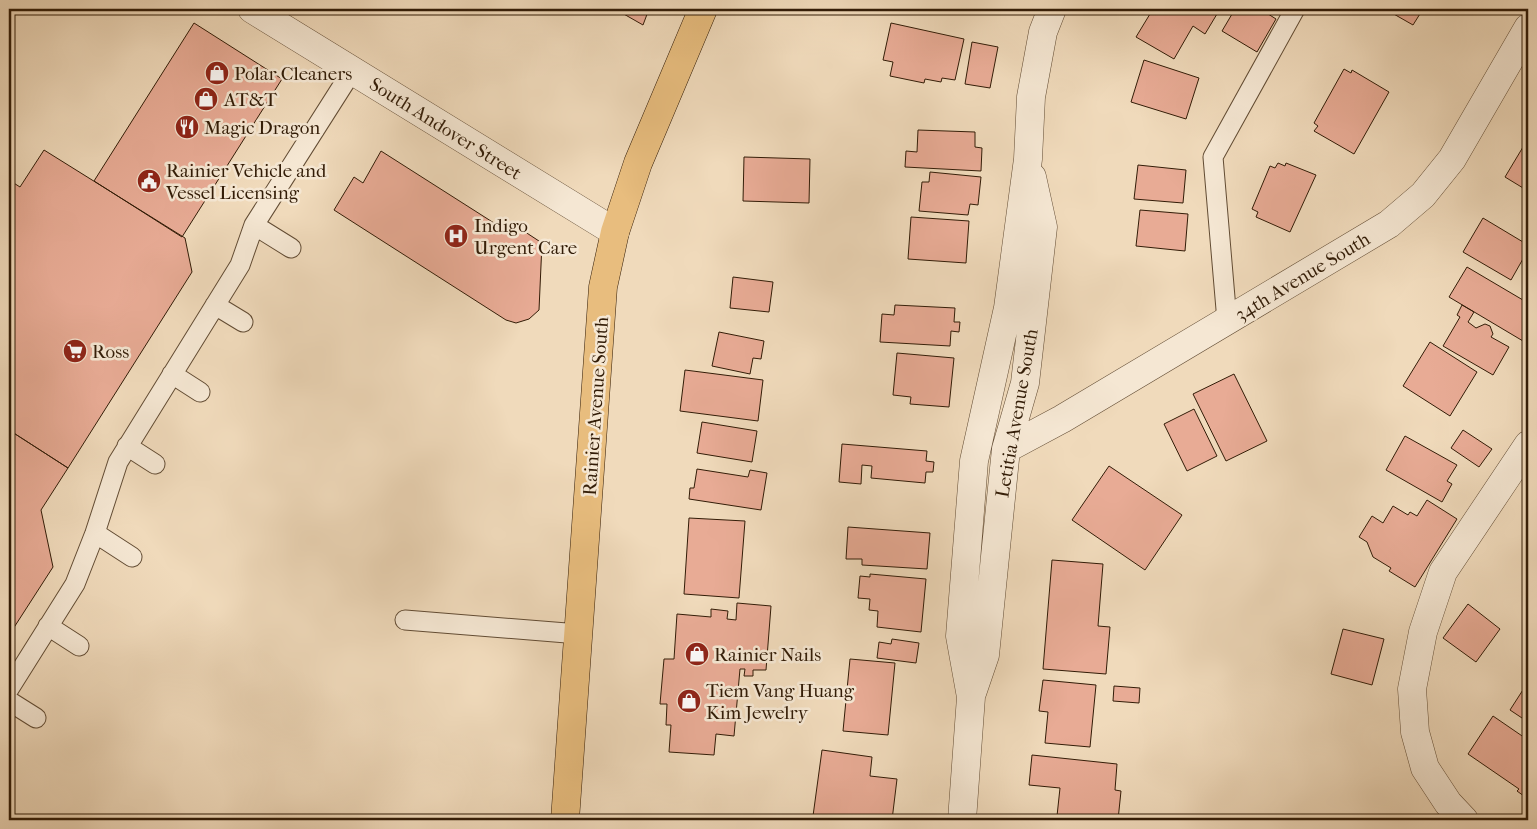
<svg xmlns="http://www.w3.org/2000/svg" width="1537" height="829" viewBox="0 0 1537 829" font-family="'IM FELL French Canon',serif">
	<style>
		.building { fill: #e8ab95; stroke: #321c07 }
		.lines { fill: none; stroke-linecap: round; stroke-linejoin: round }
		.lane-casing { stroke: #624c34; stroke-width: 21 }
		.street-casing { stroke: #624c34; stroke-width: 29 }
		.primary-casing { stroke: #321c07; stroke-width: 29 }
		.lane { stroke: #f5e7d3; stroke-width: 19 }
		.street { stroke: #f5e7d3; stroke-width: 28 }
		.primary { stroke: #e8bd7e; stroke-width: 28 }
		.labels { text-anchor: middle; stroke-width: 5; stroke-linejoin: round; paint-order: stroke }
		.poi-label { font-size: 19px; fill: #321c07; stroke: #f5e7d3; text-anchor: start }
		.street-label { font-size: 19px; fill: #321c07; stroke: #f5e7d3 }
	</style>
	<rect width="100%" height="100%" fill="#f0dabb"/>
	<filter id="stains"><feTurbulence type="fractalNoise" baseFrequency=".004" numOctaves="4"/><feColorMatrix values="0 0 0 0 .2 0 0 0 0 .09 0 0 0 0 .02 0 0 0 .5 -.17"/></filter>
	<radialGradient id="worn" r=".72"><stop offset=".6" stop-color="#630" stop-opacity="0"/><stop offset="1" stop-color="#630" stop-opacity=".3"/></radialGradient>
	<path class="building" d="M 615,9 L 649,9 L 643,25 Z
		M 1153,9 L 1209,9 L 1217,14 L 1205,34 L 1193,26 L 1174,59 L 1136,37 Z
		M 1235,9 L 1267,9 L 1265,12 L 1276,19 L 1257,52 L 1222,31 Z
		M 1385,9 L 1423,9 L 1413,25 Z
		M 194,23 L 282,79 L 182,237 L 94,181 Z
		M 891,23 L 964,39 L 955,80 L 942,78 L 941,82 L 925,79 L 924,83 L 890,76 L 893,62 L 883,60 Z
		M 972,42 L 998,47 L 990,88 L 965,84 Z
		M 1144,60 L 1199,78 L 1186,119 L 1131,102 Z
		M 1344,69 L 1351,73 L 1352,70 L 1389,92 L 1354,154 L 1314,131 L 1318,126 L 1314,123 Z
		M 918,130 L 975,132 L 975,147 L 982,148 L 981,171 L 905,167 L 906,151 L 917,152 Z
		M 1526,142 L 1528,143 L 1528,191 L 1505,177 Z
		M 44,150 L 185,238 L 192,272 L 68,468 L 9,430 L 9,180 L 20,187 Z
		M 381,151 L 505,230 L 510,222 L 542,243 L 539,310 L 529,319 L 516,323 L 506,320 L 334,210 L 354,177 L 363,183 Z
		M 744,157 L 810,159 L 809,203 L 743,201 Z
		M 1278,163 L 1285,166 L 1286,163 L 1316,175 L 1290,232 L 1256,217 L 1258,212 L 1252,209 L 1270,166 L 1275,168 Z
		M 1138,165 L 1186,170 L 1183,203 L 1134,199 Z
		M 930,172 L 981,177 L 978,205 L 970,204 L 968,215 L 919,211 L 922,182 L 929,182 Z
		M 1140,210 L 1188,214 L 1185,251 L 1136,246 Z
		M 911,217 L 969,221 L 966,263 L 908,259 Z
		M 1483,218 L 1528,245 L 1528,250 L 1511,280 L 1463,252 Z
		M 1467,267 L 1528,303 L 1528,344 L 1449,297 Z
		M 733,277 L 773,282 L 769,312 L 730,308 Z
		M 895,305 L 955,308 L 954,322 L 960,322 L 959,332 L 951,331 L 950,346 L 880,342 L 882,314 L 894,315 Z
		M 1462,305 L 1474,312 L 1468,322 L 1476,328 L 1485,324 L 1490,326 L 1493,334 L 1491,337 L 1509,347 L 1493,375 L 1443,346 L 1460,317 L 1457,315 Z
		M 719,332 L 764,341 L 761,359 L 753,358 L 750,374 L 712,366 Z
		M 1430,342 L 1477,372 L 1450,416 L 1403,386 Z
		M 897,353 L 954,358 L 949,407 L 910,404 L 911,397 L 893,395 Z
		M 685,370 L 763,380 L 758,421 L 680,411 Z
		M 1234,374 L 1267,441 L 1226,461 L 1193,394 Z
		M 1194,409 L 1217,456 L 1187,471 L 1164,424 Z
		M 702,422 L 757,431 L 752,462 L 697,453 Z
		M 9,430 L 68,468 L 41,510 L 53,567 L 13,629 L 9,626 Z
		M 1463,430 L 1492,449 L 1479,467 L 1451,448 Z
		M 1405,436 L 1457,465 L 1447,481 L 1452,484 L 1442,502 L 1386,470 Z
		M 842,444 L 927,451 L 926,461 L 934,462 L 933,472 L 926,472 L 925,483 L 871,478 L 872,466 L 862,465 L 861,484 L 839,482 Z
		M 1109,466 L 1182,515 L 1145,570 L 1072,520 Z
		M 697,469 L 748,477 L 750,470 L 767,473 L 761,510 L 689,499 L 690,488 L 694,488 Z
		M 1427,500 L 1457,519 L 1415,587 L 1389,571 L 1391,568 L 1373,557 L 1367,542 L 1359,537 L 1372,516 L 1383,523 L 1393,506 L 1408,515 L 1410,512 L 1417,516 Z
		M 689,518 L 745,521 L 739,598 L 684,594 Z
		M 848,527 L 930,533 L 927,569 L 862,565 L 862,559 L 846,559 Z
		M 1052,560 L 1103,564 L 1098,626 L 1110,627 L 1106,674 L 1043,669 Z
		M 870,574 L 926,579 L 921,632 L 877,627 L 878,611 L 869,610 L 870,599 L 858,598 L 860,576 L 870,577 Z
		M 737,603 L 771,606 L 766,670 L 753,670 L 753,676 L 744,676 L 745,669 L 740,669 L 734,736 L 716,734 L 714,755 L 669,752 L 671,725 L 666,725 L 667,704 L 660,704 L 664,659 L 674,659 L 677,614 L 711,617 L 711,609 L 728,611 L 727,619 L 736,620 Z
		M 1468,604 L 1500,629 L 1476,662 L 1443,638 Z
		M 1343,629 L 1384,639 L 1372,685 L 1331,674 Z
		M 892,639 L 919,643 L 916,663 L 877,658 L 879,642 L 891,644 Z
		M 850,659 L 895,663 L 888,735 L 843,731 Z
		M 1043,680 L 1096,685 L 1090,747 L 1045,743 L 1048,712 L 1039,711 Z
		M 1528,682 L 1528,718 L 1525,720 L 1510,710 Z
		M 1114,686 L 1140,688 L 1139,703 L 1113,701 Z
		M 1493,716 L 1528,740 L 1528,799 L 1517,791 L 1519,789 L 1468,754 Z
		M 822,750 L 872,757 L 870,776 L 897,779 L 892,820 L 843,820 L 813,816 Z
		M 1032,755 L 1117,764 L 1115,790 L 1121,791 L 1118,820 L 1057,816 L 1060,788 L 1029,785 Z
		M 648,816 L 685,820 L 648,820 Z"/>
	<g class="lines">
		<g class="lane-casing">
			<path id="lane" d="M 254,225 L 291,248
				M 215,305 L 243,322
				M 1227,321 L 1213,157 L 1295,9
				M 172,374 L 200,392
				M 127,446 L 155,464
				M 95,533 L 132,557
				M 405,620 L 579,634
				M 48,626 L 79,646
				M 9,689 L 75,584 L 95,533 L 118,462 L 240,265 L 254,225 L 352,71
				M 9,701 L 36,718"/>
		</g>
		<g class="street-casing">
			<path id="street" d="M 252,9 L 615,232
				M 1006,449 L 1062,419 L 1389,224 L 1423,195 L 1452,159 L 1528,28
				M 972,693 L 985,655 L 1006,449 L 1025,383 L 1043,227 L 1032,177
				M 962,820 L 971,697 L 960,636 L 974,461 L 1008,308 L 1028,159 L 1031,97 L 1043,32 L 1052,9
				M 1464,820 L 1448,803 L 1425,768 L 1415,732 L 1412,689 L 1423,632 L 1443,572 L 1528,445"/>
		</g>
		<g class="primary-casing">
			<path id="primary" d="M 565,820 L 603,287 L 615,232 L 638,163 L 703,9"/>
		</g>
		<use href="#lane" class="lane"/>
		<use href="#street" class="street"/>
		<use href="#primary" class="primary"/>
	</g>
	<defs>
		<g id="shop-disc" transform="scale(1.25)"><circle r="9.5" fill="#8f2418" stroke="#f5e7d3"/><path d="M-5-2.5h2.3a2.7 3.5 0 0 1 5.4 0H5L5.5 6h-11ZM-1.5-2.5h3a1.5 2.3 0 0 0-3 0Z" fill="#fff"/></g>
		<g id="restaurant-disc" transform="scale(1.25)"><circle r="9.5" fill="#8f2418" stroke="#f5e7d3"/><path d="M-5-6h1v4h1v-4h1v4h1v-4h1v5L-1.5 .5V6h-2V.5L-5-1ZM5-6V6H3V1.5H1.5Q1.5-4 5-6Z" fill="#fff"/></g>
		<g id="civic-disc" transform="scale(1.25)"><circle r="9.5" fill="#8f2418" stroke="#f5e7d3"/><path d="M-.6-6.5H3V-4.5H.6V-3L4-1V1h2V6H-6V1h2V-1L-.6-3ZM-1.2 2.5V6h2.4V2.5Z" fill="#fff"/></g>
		<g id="hospital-disc" transform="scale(1.25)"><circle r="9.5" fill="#8f2418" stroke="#f5e7d3"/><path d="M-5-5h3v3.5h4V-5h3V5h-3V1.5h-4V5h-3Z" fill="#fff"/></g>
		<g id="supermarket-disc" transform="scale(1.25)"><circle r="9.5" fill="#8f2418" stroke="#f5e7d3"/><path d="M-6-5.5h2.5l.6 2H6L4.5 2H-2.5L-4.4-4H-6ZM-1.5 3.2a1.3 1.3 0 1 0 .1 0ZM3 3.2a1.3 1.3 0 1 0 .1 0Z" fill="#fff"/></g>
	</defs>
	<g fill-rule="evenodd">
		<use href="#shop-disc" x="217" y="73"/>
		<use href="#shop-disc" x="206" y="99"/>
		<use href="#restaurant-disc" x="187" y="127"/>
		<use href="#civic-disc" x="149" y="181"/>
		<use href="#hospital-disc" x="456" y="236"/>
		<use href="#supermarket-disc" x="75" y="351"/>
		<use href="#shop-disc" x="697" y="654"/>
		<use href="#shop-disc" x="689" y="701"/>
	</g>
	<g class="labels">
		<g class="poi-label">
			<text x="234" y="80">Polar Cleaners</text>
			<text x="224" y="106">AT&amp;T</text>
			<text x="204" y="134">Magic Dragon</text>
			<text x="166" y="177">Rainier Vehicle and<tspan x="166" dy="22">Vessel Licensing</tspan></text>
			<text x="474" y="232">Indigo<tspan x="474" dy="22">Urgent Care</tspan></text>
			<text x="92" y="358">Ross</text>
			<text x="714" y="661">Rainier Nails</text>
			<text x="706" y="697">Tiem Vang Huang<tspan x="706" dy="22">Kim Jewelry</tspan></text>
		</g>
		<g class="street-label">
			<text transform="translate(446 128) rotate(32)" y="7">South Andover Street</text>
			<text transform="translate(1302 276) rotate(-31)" y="7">34th Avenue South</text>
			<text transform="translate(595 406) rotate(-86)" y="7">Rainier Avenue South</text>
			<text transform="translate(1016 413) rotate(-80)" y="7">Letitia Avenue South</text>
		</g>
	</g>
	<rect width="1537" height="829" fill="none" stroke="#f0dabb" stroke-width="30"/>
	<rect x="10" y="10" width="1517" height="809" fill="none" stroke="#321c07" stroke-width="2.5"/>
	<rect x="15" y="15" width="1507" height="799" fill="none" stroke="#321c07"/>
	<rect width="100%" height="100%" filter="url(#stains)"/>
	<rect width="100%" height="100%" fill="url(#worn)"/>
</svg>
